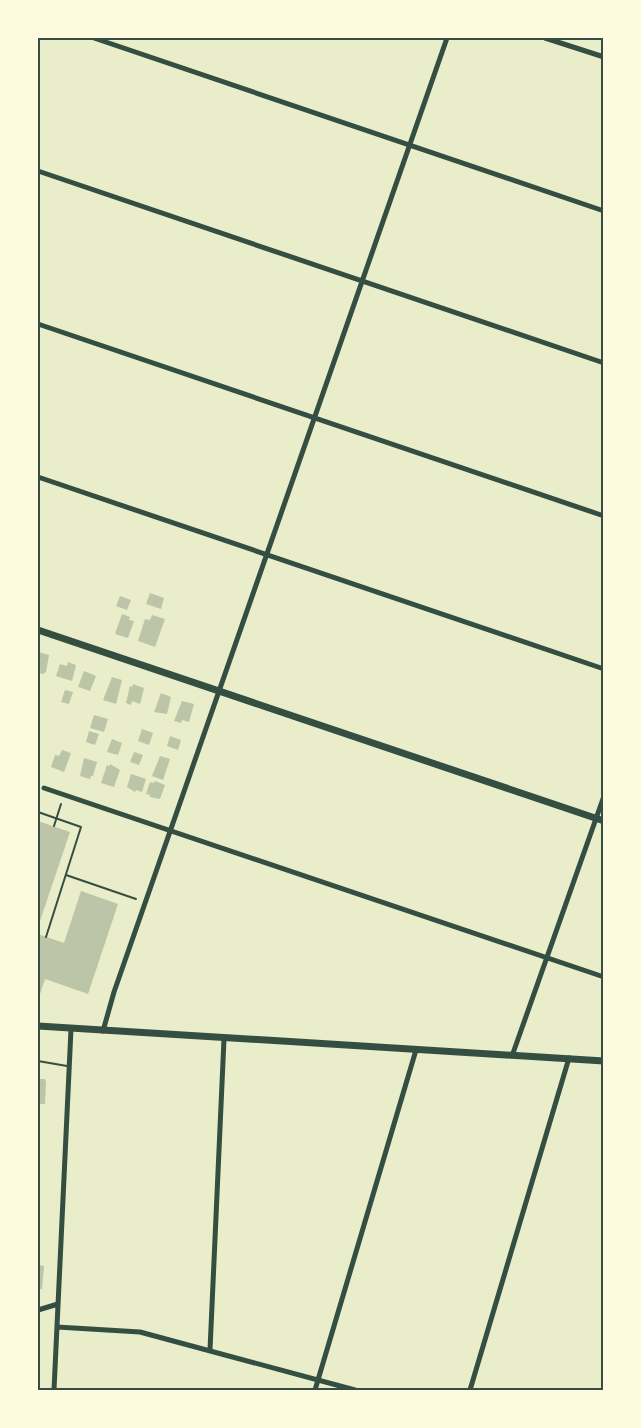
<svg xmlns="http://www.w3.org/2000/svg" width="641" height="1428" viewBox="0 0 641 1428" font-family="Karla,sans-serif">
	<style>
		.building { fill: #bcc5a7 }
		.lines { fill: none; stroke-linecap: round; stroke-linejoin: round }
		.path { stroke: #344e41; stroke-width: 2 }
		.service { stroke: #344e41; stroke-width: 2 }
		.minor { stroke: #344e41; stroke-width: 5 }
		.tertiary { stroke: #344e41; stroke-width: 7 }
		.neatline { fill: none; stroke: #344e41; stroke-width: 2 }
	</style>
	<rect width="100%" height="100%" fill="#e9edc9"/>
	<path class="building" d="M 150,593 L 164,598 L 161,609 L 146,604 Z
		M 120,596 L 131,600 L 127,610 L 116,606 Z
		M 122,614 L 130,617 L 129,620 L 134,621 L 128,638 L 115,634 Z
		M 152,615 L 165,619 L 155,647 L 138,641 L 145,619 L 150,620 Z
		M 39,652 L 49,655 L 46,672 L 43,674 L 39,673 L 41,670 L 38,669 Z
		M 68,662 L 76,665 L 72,681 L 56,676 L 60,664 L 67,666 Z
		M 84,671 L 96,676 L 90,691 L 78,687 Z
		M 112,677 L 122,680 L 116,704 L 103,700 Z
		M 133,684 L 144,688 L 140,704 L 132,701 L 131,705 L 126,703 L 130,686 L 132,687 Z
		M 65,690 L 73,692 L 69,704 L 61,702 Z
		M 161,693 L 171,697 L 167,714 L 154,712 Z
		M 182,701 L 194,704 L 189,722 L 182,720 L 181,723 L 174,721 Z
		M 94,715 L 108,719 L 104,732 L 90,728 Z
		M 142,729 L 153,733 L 149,745 L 138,741 Z
		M 89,731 L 99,734 L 95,745 L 86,742 Z
		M 170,736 L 181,740 L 178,750 L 167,746 Z
		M 112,739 L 122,743 L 118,755 L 107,752 Z
		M 62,750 L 71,753 L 64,772 L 51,767 L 55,755 L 59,756 Z
		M 134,752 L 143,755 L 139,765 L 130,762 Z
		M 160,756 L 170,759 L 163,780 L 152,776 Z
		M 84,758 L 97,762 L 93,776 L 91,776 L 90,779 L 80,776 Z
		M 110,764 L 120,770 L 114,787 L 101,783 L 107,765 L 110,766 Z
		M 131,774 L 146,779 L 142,792 L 136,790 L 135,792 L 127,787 Z
		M 155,781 L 165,785 L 160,799 L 150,797 L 150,795 L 146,794 L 150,782 L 154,783 Z
		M 38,821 L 70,832 L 38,927 Z
		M 81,891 L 118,904 L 88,994 L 45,979 L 38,1000 L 38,934 L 64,943 Z
		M 38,1079 L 45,1079 L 46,1083 L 45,1104 L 38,1104 Z
		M 38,1265 L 44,1266 L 42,1289 L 38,1289 Z"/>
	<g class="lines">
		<path class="path" d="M 38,812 L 81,827 L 46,937
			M 54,826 L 61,804
			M 66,875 L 136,899"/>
		<path class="service" d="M 38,1061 L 67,1066"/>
		<path class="minor" d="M 94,38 L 604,211
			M 545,38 L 604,57
			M 38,171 L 604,363
			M 38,324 L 604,516
			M 38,477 L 604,669
			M 44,788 L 604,977
			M 103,1031 L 114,992 L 447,38
			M 512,1056 L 604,796
			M 38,1310 L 58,1304
			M 57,1327 L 140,1332 L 355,1390
			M 210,1350 L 224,1039
			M 54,1390 L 71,1029
			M 315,1390 L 416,1050
			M 470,1390 L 569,1058"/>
		<path class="tertiary" d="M 38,630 L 604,821
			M 38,1026 L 604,1061"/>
	</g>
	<rect width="641" height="1428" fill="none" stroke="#fefae0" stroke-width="78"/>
	<rect x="39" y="39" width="563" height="1350" class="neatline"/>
</svg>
